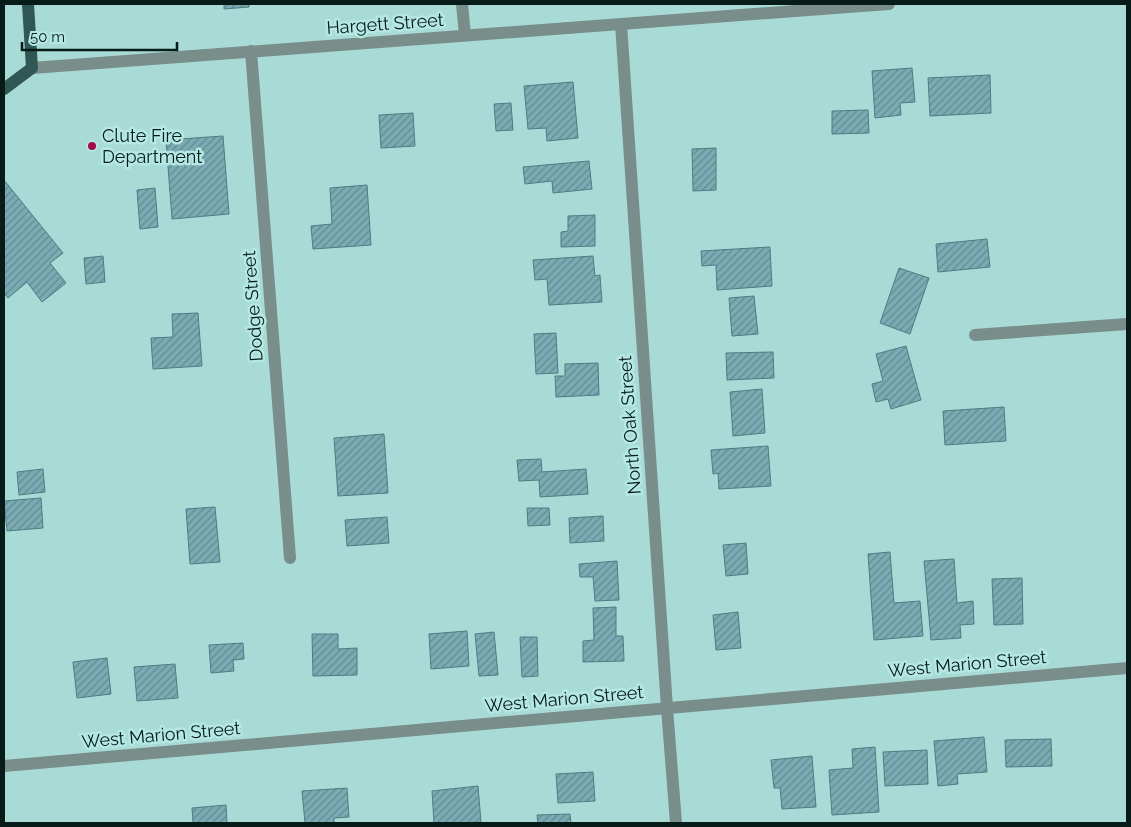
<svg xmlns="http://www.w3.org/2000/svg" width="1131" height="827" viewBox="0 0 1131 827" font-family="Raleway,sans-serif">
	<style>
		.building { fill: url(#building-hatch); stroke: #4d7c84 }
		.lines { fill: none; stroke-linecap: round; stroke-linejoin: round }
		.minor { stroke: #798d8b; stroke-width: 12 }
		.major { stroke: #305753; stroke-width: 12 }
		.poi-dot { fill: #a40c45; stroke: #b5e8e3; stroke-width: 2 }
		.labels { text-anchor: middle; stroke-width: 5; stroke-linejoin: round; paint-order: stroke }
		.street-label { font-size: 18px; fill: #071b19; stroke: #b5e8e3 }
		.poi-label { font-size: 18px; fill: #071b19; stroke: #b5e8e3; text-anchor: start }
	</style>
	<defs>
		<pattern id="building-hatch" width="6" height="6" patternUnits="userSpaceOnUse" patternTransform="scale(1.25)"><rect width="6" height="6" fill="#7babb3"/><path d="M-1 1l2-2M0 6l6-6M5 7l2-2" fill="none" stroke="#638a91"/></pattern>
	</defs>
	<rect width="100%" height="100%" fill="#a9dbd6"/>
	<path class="building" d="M 224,4 L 249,4 L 249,7 L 224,9 Z
		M 912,68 L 915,102 L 900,103 L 901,115 L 875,118 L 872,71 Z
		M 990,75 L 991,113 L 930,116 L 928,78 Z
		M 573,82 L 578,138 L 547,141 L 546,128 L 528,129 L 524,86 Z
		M 511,103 L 513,130 L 496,131 L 494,104 Z
		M 868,110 L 869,133 L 832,134 L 832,111 Z
		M 413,113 L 415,146 L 381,148 L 379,115 Z
		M 223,136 L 229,214 L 172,219 L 166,140 Z
		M 716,148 L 716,190 L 693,191 L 692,149 Z
		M 589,161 L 592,189 L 553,193 L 552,181 L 525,184 L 523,167 Z
		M 4,180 L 63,253 L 50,263 L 66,283 L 42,302 L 27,282 L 8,298 L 4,293 Z
		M 367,185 L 371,245 L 313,249 L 311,226 L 332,224 L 330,188 Z
		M 155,188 L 158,227 L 140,229 L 137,190 Z
		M 595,215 L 595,246 L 561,247 L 561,232 L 568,231 L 568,216 Z
		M 987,239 L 990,267 L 938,272 L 936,244 Z
		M 770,247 L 772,286 L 717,290 L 716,265 L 702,266 L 701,251 Z
		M 103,256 L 105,282 L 86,284 L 84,258 Z
		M 593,256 L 595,276 L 600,275 L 602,302 L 549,305 L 547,279 L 535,280 L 533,260 Z
		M 899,268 L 929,278 L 910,334 L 880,323 Z
		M 754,296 L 758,334 L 732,336 L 729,298 Z
		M 198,313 L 202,366 L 153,369 L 151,338 L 173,337 L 172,314 Z
		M 556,333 L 558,373 L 536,374 L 534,334 Z
		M 906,346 L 921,400 L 891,409 L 888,399 L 876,402 L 872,384 L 883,381 L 876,354 Z
		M 773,352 L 774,378 L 727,380 L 726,353 Z
		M 598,363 L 599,395 L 556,397 L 555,376 L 565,376 L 565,364 Z
		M 762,389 L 765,433 L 733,436 L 730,392 Z
		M 1004,407 L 1006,441 L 945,445 L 943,411 Z
		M 384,434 L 388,493 L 338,496 L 334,438 Z
		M 768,446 L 771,486 L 719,489 L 718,473 L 713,474 L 711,450 Z
		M 541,459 L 542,472 L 586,469 L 588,494 L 540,497 L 539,480 L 519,481 L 517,460 Z
		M 43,469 L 45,492 L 19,495 L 17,472 Z
		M 41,498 L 43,528 L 7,531 L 4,501 Z
		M 215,507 L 220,562 L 190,564 L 186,509 Z
		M 527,508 L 549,508 L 550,525 L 528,526 Z
		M 603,516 L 604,541 L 570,543 L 569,518 Z
		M 387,517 L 389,543 L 347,546 L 345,520 Z
		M 746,543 L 748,574 L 726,576 L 723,545 Z
		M 890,552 L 894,603 L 920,601 L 923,636 L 874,640 L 868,554 Z
		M 954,559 L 957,603 L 973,601 L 974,624 L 960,625 L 961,638 L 931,640 L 924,561 Z
		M 617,561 L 619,600 L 595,601 L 593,577 L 580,577 L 579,564 Z
		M 1022,578 L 1023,624 L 994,625 L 992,579 Z
		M 616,607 L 616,636 L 623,636 L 624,661 L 583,662 L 583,641 L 594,640 L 593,608 Z
		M 738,612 L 741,648 L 716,650 L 713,615 Z
		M 467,631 L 469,666 L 431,669 L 429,634 Z
		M 494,632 L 498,675 L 479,676 L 475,634 Z
		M 312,634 L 338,634 L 338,649 L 357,648 L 357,675 L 313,676 Z
		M 520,637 L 537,637 L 538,676 L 522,677 Z
		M 243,643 L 244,659 L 233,660 L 234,671 L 211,673 L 209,645 Z
		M 107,658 L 111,694 L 77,698 L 73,662 Z
		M 175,664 L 178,698 L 137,701 L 134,667 Z
		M 984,737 L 987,772 L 957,774 L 958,784 L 938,786 L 934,741 Z
		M 1051,739 L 1052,766 L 1006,767 L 1005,740 Z
		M 875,747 L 879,812 L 832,815 L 829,770 L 853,768 L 852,749 Z
		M 927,750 L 928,784 L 885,786 L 883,752 Z
		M 812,756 L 816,807 L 782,809 L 780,788 L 774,788 L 771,760 Z
		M 593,772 L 595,801 L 558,803 L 556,774 Z
		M 478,786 L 481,822 L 462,823 L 434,823 L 432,791 Z
		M 347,788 L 349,817 L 334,818 L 334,823 L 305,823 L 302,791 Z
		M 226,805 L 227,823 L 193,823 L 192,808 Z
		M 570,814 L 571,823 L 538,823 L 537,815 Z"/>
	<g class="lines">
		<path class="minor" d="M 462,4 L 465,35
			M 621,24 L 667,708 L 676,823
			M 251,51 L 290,558
			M 32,68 L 889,4
			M 975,335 L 1127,324
			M 4,766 L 1127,668"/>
		<path class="major" d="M 4,89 L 32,68 L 28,4"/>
	</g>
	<circle class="poi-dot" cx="92" cy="146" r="5"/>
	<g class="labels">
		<g class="street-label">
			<text transform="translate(385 24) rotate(-4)" y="6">Hargett Street</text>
			<text transform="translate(253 306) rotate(-94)" y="6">Dodge Street</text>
			<text transform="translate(630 425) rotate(-94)" y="6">North Oak Street</text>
			<text transform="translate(967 664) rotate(-5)" y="6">West Marion Street</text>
			<text transform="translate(564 699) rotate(-5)" y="6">West Marion Street</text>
			<text transform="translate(161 735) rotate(-5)" y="6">West Marion Street</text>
		</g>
		<g class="poi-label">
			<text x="102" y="142">Clute Fire<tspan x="102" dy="21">Department</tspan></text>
		</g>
	</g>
	<rect width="1131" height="827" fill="none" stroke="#071b19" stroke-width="10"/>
	<path d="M22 42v8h155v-8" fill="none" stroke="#071b19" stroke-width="2.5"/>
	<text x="30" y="42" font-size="15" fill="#071b19" stroke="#b5e8e3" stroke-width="4" paint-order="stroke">50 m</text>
</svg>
